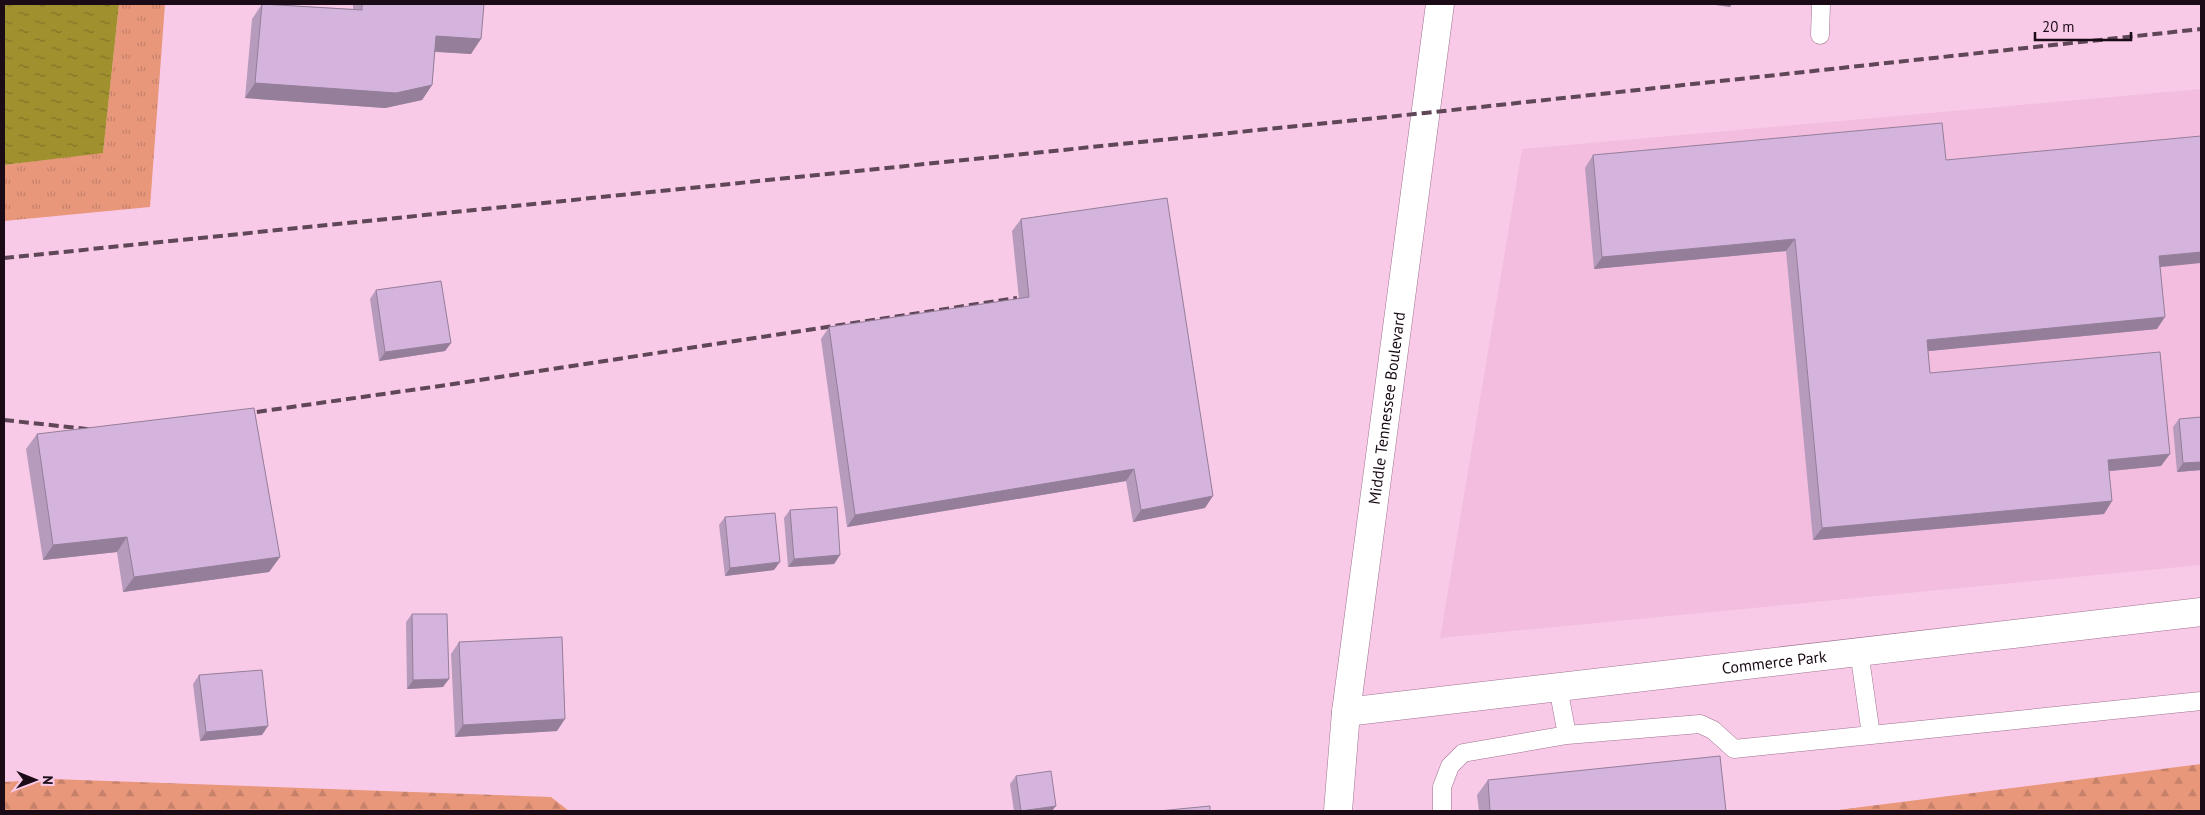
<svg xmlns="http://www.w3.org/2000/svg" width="2205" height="815" viewBox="0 0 2205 815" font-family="'PT Sans',sans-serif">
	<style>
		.built { fill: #f3bde0 }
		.grass { fill: url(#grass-tufts) }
		.forest { fill: url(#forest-firs) }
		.water { fill: url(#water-ripples) }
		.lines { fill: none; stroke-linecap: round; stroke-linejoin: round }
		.lane-casing { stroke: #9e738f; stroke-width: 19 }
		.street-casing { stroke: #9e738f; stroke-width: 29 }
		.secondary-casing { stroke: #9e738f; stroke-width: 29 }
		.lane { stroke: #fff; stroke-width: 18 }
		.street { stroke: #fff; stroke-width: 28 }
		.secondary { stroke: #fff; stroke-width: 28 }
		.rail { stroke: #604758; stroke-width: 4; stroke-dasharray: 10 5; stroke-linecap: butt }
		.wall { fill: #b69bbd }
		.shaded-wall { fill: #947e9a }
		.building { fill: #d4b4dc; stroke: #947e9a }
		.labels { text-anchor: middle; stroke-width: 5; stroke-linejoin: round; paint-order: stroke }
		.street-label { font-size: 16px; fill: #1a0b16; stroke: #f9cae8 }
	</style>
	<defs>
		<pattern id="grass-tufts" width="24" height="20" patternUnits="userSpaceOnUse" patternTransform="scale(1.25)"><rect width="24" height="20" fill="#e8977b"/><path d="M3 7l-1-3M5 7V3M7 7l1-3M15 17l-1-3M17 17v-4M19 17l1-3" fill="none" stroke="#c6816a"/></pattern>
		<pattern id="forest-firs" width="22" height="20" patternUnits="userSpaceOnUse" patternTransform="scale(1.25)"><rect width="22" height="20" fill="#e8977b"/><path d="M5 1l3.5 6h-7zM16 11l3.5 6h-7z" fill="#c6816a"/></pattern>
		<pattern id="water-ripples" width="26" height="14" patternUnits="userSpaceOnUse" patternTransform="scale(1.25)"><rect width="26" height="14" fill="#a0902e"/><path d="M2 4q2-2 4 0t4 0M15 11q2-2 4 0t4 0" fill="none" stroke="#827426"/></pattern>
	</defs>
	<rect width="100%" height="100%" fill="#f9cae8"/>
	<path class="built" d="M 2201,89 L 2201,565 L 1440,638 L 1522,149 Z"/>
	<path class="grass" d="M 119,4 L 165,4 L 150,207 L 4,221 L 4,165 L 103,152 Z"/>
	<path class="forest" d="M 2201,764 L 2201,811 L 1830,811 Z
		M 52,779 L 551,797 L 569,811 L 4,811 L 4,782 Z"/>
	<path class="water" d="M 4,4 L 119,4 L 103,153 L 4,165 Z"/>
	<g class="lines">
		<g class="lane-casing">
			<path id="lane" d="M 1820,35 L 1821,4
				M 1859,651 L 1871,735 L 2201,701
				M 1558,687 L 1567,735 L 1700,724 L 1713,730 L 1734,749 L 1871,735
				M 1442,811 L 1442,787 L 1450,766 L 1463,753 L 1567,735"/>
		</g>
		<g class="street-casing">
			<g id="street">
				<path id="s1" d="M 1346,712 L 2201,612"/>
			</g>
		</g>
		<g class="secondary-casing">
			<g id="secondary">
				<path id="s2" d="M 1338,811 L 1346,712 L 1440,4"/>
			</g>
		</g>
		<use href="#lane" class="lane"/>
		<use href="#street" class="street"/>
		<use href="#secondary" class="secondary"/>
		<path class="rail" d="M 4,258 L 1425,113 L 2201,29
			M 242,414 L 447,385 L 1017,298
			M 4,420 L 96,430"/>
	</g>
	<path class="wall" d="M 262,4 L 353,9 L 353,4 L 484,4 L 471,54 L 435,52 L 432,85 L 422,100 L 385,108 L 245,98 L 252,19 Z
		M 1593,155 L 1946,160 L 2160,267 L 2157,329 L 1928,351 L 1930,373 L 2161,466 L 2109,471 L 2112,501 L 2104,514 L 1813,540 L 1786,251 L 1594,269 L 1585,168 Z
		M 1021,219 L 1205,508 L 1133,522 L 1126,481 L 847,527 L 821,339 L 829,327 L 1019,299 L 1012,231 Z
		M 376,290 L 451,343 L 445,351 L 379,361 L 370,299 Z
		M 2179,419 L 2201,470 L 2177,472 L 2173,427 Z
		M 37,434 L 280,557 L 269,572 L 123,592 L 117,552 L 43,560 L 26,449 Z
		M 790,510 L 840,555 L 834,564 L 788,567 L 784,518 Z
		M 725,517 L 774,570 L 725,576 L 719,525 Z
		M 412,614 L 443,687 L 407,689 L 406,622 Z
		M 459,642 L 557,731 L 455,737 L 451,654 Z
		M 199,675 L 262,735 L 200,741 L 193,684 Z
		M 1016,776 L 1052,811 L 1014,811 L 1010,784 Z
		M 1488,780 L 1726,811 L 1479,811 L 1477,795 Z"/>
	<path class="shaded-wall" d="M 1708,4 L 1732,4 L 1730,7 Z
		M 436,36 L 481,39 L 471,54 L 426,51 Z
		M 255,83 L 432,85 L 422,100 L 385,108 L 245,98 Z
		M 1795,239 L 1786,251 L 1594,269 L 1602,257 Z
		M 2201,252 L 2201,263 L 2151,268 L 2159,256 Z
		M 2165,317 L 2157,329 L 1919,352 L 1927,340 Z
		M 451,343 L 445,351 L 379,361 L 385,352 Z
		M 2170,454 L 2161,466 L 2100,472 L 2108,460 Z
		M 2201,462 L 2201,470 L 2177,472 L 2183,463 Z
		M 1134,469 L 1126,481 L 847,527 L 855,515 Z
		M 1213,496 L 1205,508 L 1133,522 L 1141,510 Z
		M 2112,501 L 2104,514 L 1813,540 L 1822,528 Z
		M 127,537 L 117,552 L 43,560 L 53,545 Z
		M 840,555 L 834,564 L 788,567 L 794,559 Z
		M 280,557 L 269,572 L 123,592 L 134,577 Z
		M 780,562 L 774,570 L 725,576 L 730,568 Z
		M 449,679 L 443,687 L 407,689 L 413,680 Z
		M 565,719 L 557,731 L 455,737 L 463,725 Z
		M 268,726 L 262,735 L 200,741 L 206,732 Z
		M 1056,806 L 1052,811 L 1021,811 Z"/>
	<path class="building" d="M 262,4 L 362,10 L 362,4 L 484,4 L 481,39 L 436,36 L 432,85 L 396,93 L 255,83 Z
		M 1942,123 L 1946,160 L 2201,136 L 2201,252 L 2159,256 L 2165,317 L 1927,340 L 1930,373 L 2160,352 L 2170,454 L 2108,460 L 2112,501 L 1822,528 L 1795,239 L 1602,257 L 1593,155 Z
		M 1167,198 L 1213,496 L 1141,510 L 1134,469 L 855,515 L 829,327 L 1029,297 L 1021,219 Z
		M 441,281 L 451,343 L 385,352 L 376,290 Z
		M 254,408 L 280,557 L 134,577 L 127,537 L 53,545 L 37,434 Z
		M 2201,417 L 2201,462 L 2183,463 L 2179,419 Z
		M 837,507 L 840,555 L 794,559 L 790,510 Z
		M 775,513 L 780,562 L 730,568 L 725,517 Z
		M 412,614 L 447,614 L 449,679 L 413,680 Z
		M 562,637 L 565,719 L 463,725 L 459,642 Z
		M 262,670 L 268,726 L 206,732 L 199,675 Z
		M 1720,756 L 1726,811 L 1490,811 L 1488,780 Z
		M 1051,771 L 1056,806 L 1021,811 L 1016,776 Z
		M 1210,806 L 1210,811 L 1158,811 Z"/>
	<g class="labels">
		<g class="street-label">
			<text dy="6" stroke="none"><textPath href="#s2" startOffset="406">Middle Tennessee Boulevard</textPath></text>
			<text dy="6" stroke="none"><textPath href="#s1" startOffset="431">Commerce Park</textPath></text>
		</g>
	</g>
	<rect width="2205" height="815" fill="none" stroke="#1a0b16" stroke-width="10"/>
	<g transform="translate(35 780) rotate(91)" stroke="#f9cae8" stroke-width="4" paint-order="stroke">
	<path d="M0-4L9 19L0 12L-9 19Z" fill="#1a0b16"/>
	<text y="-8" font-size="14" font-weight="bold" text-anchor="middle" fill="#1a0b16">N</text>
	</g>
	<path d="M2035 32v8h96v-8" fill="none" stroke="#1a0b16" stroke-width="2.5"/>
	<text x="2042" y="32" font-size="15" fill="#1a0b16" stroke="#f9cae8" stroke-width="4" paint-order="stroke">20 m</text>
</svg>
